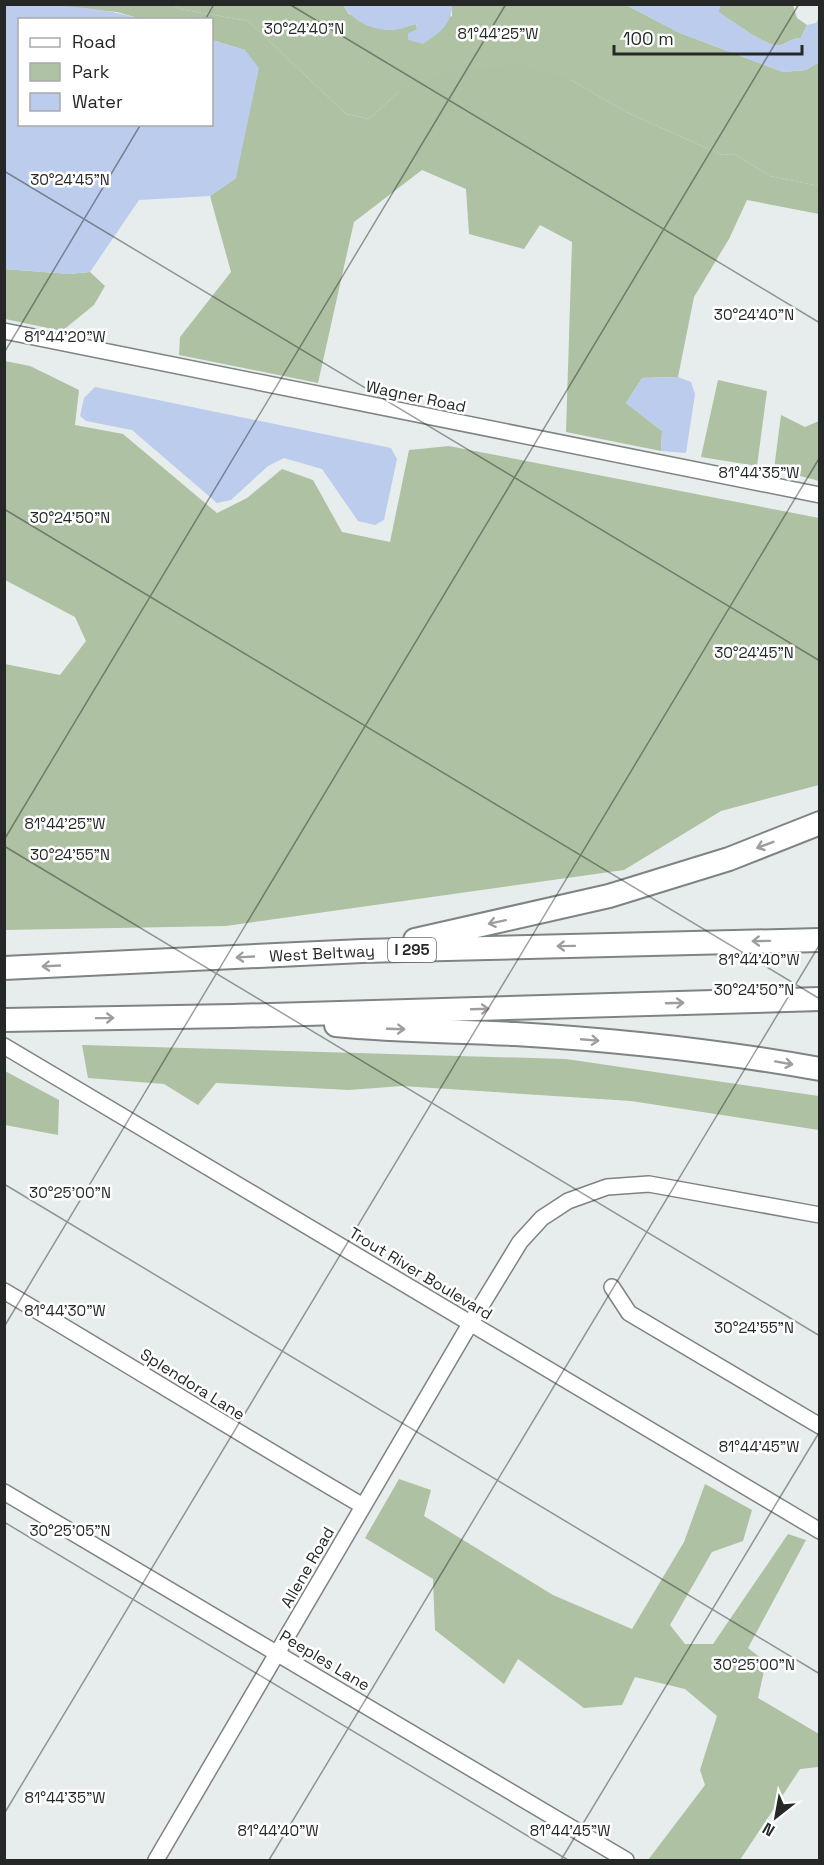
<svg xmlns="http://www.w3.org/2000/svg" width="824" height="1865" viewBox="0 0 824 1865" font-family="'Space Grotesk',sans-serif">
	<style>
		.green { fill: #b0c2a4 }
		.forest { fill: #aec1a2 }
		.water { fill: #bbccec }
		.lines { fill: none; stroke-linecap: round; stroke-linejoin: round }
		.minor-casing { stroke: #7e8384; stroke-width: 18 }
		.highway-casing { stroke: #7e8384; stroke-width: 26 }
		.minor { stroke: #fff; stroke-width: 15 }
		.highway { stroke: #fff; stroke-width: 22 }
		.oneway { stroke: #9d9e9e }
		.ticks { fill: none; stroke: #262828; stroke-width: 1.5; stroke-opacity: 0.45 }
		.labels { text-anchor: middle; stroke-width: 5; stroke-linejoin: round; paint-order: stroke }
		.shield { fill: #fff; stroke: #676868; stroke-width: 1.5 }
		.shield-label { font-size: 15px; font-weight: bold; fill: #262828 }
		.street-label { font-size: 16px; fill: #262828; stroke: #fff }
		.ticks-label { font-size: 15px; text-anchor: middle; fill: #262828; stroke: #fff; stroke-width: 5; stroke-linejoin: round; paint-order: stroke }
	</style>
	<rect width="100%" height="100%" fill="#e7eded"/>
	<path class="green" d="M 173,5 L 343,5 L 349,14 L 393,30 L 416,24 L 417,29 L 452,16 L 452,5 L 626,5 L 680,33 L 783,72 L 806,70 L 819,62 L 819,186 L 770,176 L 734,154 L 722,155 L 628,113 L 571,80 L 399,92 L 369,119 L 346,114 L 248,21 L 180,9 Z
		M 718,5 L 793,5 L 797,18 L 807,25 L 801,38 C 790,37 786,47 774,45 C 762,43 731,20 718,12 L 720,6 Z"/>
	<path class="forest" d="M 44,5 L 173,5 L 180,9 L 248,21 L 346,114 L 369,119 L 399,92 L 441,74 L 520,64 L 571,80 L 628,113 L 722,155 L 734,154 L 770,176 L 819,186 L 819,214 L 747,200 L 729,239 L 694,297 L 678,377 L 642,378 L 626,403 L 662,431 L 661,451 L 566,432 L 572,242 L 540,225 L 524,249 L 469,234 L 466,189 L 422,170 L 354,222 L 318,383 L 179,355 L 180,337 L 231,272 L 210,196 L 236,178 L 245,50 L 212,40 L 212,20 L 141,19 L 117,12 Z
		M 4,269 L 69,274 L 90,272 L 105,286 L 94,305 L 62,331 L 5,319 Z
		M 5,361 L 30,366 L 79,390 L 75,425 L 123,434 L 217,513 L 247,498 L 282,469 L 313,480 L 342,532 L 390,542 L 409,450 L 449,446 L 819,518 L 819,785 L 721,811 L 624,870 L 226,926 L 5,930 L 5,664 L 60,675 L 86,641 L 75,617 L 5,580 Z
		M 718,380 L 767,391 L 757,466 L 701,457 Z
		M 781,415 L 805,427 L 819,421 L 819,481 L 774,469 Z
		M 82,1045 L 566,1059 L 819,1096 L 819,1130 L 631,1101 L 402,1086 L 349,1090 L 216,1083 L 198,1105 L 164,1084 L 88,1078 Z
		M 5,1071 L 59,1100 L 58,1135 L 5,1125 Z
		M 399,1479 L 431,1490 L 424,1516 L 553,1595 L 632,1629 L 684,1542 L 705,1484 L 752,1510 L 743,1541 L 712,1552 L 670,1625 L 685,1644 L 713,1644 L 788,1534 L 806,1540 L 748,1648 L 766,1662 L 758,1698 L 819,1734 L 819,1767 L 800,1769 L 740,1860 L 648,1860 L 705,1785 L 700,1770 L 717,1716 L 685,1689 L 635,1677 L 622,1705 L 584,1708 L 518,1659 L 504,1684 L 435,1630 L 433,1579 L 365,1538 Z"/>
	<path class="water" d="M 4,5 C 50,4 97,6 141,19 L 20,20 L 20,124 L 212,124 L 212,40 L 245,50 L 259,68 L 236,178 L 210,196 L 139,200 L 90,272 L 69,274 L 5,269 Z
		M 343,5 L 452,5 C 452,24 439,34 423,44 L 408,40 L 408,33 L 417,29 L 416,24 C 408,26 400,30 392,30 C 372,31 353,21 343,5 Z
		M 626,5 L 718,5 L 720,6 L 719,12 C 731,20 762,43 774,45 C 786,47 790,37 801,38 L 807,25 L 816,23 L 819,17 L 819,62 L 806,70 L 783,72 L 680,33 Z
		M 678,377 L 691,382 L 695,394 L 686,453 L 661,451 L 662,431 L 626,403 L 642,378 Z
		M 95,387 L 391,448 L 397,459 L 384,520 L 375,525 L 358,521 L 322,469 L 284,458 L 268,466 L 231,500 L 217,503 L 132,430 L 86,421 L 80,416 L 84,398 Z"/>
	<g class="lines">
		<g class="minor-casing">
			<path id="minor" d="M 4,331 L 820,495
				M 4,1046 L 820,1531
				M 612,1287 L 629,1313 L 820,1426
				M 4,1291 C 124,1362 243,1436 363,1506
				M 4,1492 L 626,1860
				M 156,1860 L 470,1324 L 520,1242 L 542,1218 L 568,1201 L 607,1187 L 649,1184 L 820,1215"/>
		</g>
		<g class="highway-casing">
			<path id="highway" d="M 415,940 L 609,896 L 729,859 L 820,823
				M 4,968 L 362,951 L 820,940
				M 4,1020 L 233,1016 L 820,999
				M 336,1025 C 395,1031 455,1031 515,1034 C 617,1040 719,1051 820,1069"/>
		</g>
		<use href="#minor" class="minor"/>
		<use href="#highway" class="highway"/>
	</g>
	<defs><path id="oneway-shaft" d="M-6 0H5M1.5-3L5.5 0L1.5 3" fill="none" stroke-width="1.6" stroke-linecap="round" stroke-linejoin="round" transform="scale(1.5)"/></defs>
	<g class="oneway">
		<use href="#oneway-shaft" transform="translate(765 845) rotate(159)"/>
		<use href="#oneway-shaft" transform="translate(497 922) rotate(168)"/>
		<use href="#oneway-shaft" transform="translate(761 941) rotate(179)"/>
		<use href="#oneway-shaft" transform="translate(566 946) rotate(179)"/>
		<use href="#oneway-shaft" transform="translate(245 957) rotate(177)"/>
		<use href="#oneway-shaft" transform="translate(51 966) rotate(177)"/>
		<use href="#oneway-shaft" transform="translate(675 1003) rotate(-2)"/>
		<use href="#oneway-shaft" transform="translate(480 1009) rotate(-2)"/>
		<use href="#oneway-shaft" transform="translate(105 1018) rotate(-1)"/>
		<use href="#oneway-shaft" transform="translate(396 1029) rotate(2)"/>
		<use href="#oneway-shaft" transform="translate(590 1040) rotate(5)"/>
		<use href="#oneway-shaft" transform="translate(784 1063) rotate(10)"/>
	</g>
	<path class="ticks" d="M 289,4 L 820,323M 205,20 L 214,4M 4,171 L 820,661M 4,353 L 141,124M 4,509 L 820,999M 4,840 L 506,4M 4,846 L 820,1336M 4,1184 L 820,1674M 4,1327 L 799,4M 4,1522 L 568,1860M 4,1814 L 820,457M 4,1859 L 6,1860M 269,1860 L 820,944M 561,1860 L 820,1431"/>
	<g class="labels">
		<rect class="shield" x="388" y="938" width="48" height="24" rx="4.5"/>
		<g class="shield-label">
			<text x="412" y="955">I 295</text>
		</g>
		<g class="street-label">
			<text transform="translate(416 396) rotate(12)" y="6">Wagner Road</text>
			<text transform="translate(322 953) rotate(-3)" y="6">West Beltway</text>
			<text transform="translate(421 1273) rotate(31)" y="6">Trout River Boulevard</text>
			<text transform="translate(193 1384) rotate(32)" y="6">Splendora Lane</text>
			<text transform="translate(307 1567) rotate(-60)" y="6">Allene Road</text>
			<text transform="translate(325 1660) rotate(31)" y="6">Peeples Lane</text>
		</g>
	</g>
	<g class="ticks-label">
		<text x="304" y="34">30°24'40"N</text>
		<text x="498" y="39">81°44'25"W</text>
		<text x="70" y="185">30°24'45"N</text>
		<text x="754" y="320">30°24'40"N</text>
		<text x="65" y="342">81°44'20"W</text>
		<text x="759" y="478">81°44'35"W</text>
		<text x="70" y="523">30°24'50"N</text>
		<text x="754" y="658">30°24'45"N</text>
		<text x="65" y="829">81°44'25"W</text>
		<text x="70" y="860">30°24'55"N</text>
		<text x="759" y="965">81°44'40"W</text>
		<text x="754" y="995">30°24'50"N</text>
		<text x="70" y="1198">30°25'00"N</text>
		<text x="65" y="1316">81°44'30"W</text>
		<text x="754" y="1333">30°24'55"N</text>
		<text x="759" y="1452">81°44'45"W</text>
		<text x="70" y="1536">30°25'05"N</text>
		<text x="754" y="1670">30°25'00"N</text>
		<text x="65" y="1803">81°44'35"W</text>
		<text x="278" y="1836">81°44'40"W</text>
		<text x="570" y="1836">81°44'45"W</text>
	</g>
	<rect width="824" height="1865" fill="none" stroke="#262828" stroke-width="12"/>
	<rect x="18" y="18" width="195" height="108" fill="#ffffff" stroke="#a8a9a9" stroke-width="1.5"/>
	<rect x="30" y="38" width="30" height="9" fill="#ffffff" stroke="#a8a9a9" stroke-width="1.5"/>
	<text x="72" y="48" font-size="18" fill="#262828">Road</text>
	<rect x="30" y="63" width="30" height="18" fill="#b0c2a4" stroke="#a8a9a9" stroke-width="1.5"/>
	<text x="72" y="78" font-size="18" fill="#262828">Park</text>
	<rect x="30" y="93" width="30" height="18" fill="#bbccec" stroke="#a8a9a9" stroke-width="1.5"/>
	<text x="72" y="108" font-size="18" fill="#262828">Water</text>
	<g transform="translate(776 1817) rotate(211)" stroke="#ffffff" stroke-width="4.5" paint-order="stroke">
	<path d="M0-4.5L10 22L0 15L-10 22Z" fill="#262828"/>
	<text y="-9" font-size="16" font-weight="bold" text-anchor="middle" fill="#262828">N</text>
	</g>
	<path d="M614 45v9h188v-9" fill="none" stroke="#262828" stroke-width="3"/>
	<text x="623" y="45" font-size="18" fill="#262828" stroke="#ffffff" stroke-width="4.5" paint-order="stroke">100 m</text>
</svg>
